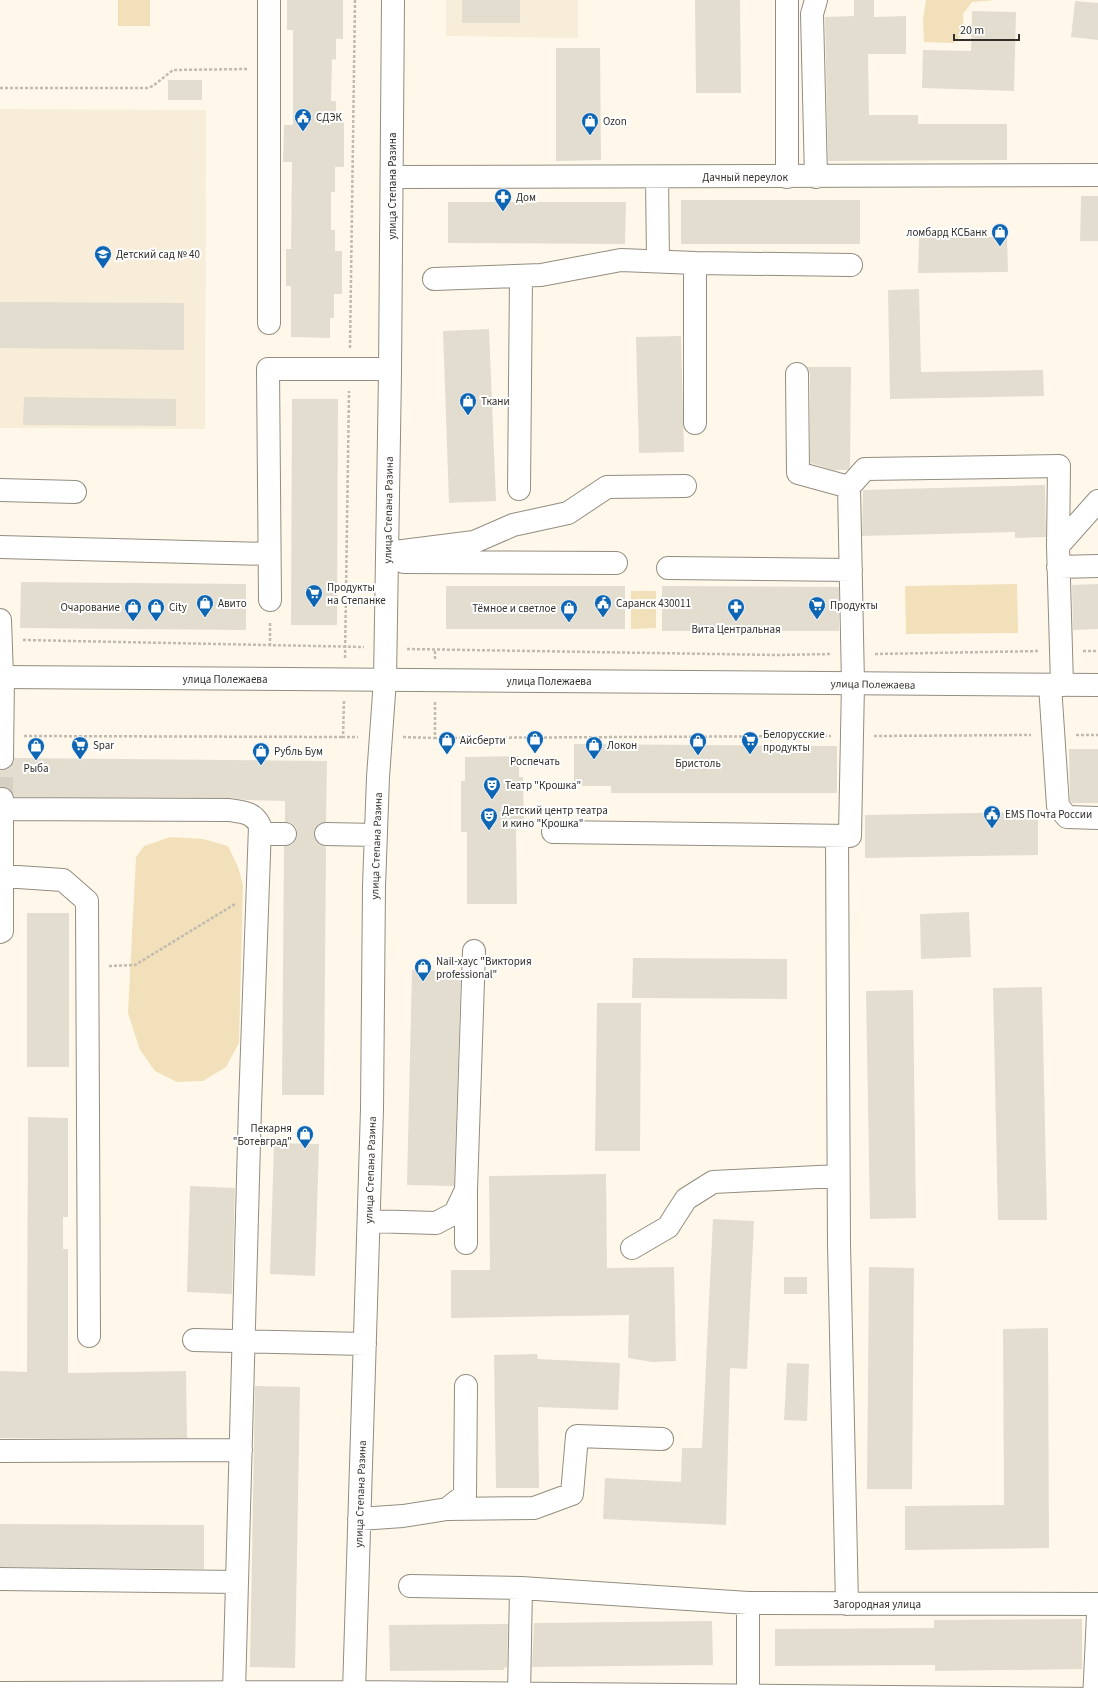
<svg xmlns="http://www.w3.org/2000/svg" width="1098" height="1701" viewBox="0 0 1098 1701" font-family="'Source Sans 3',sans-serif">
	<style>
		.built { fill: #f7edd8 }
		.green { fill: #f1e0ba }
		.building { fill: #e3ddcf }
		.lines { fill: none; stroke-linecap: round; stroke-linejoin: round }
		.minor-tunnel { stroke: #d6d0c3; stroke-width: 22; stroke-dasharray: 22 11; stroke-linecap: butt }
		.minor-casing { stroke: #928d80; stroke-width: 24 }
		.major-casing { stroke: #928d80; stroke-width: 24 }
		.path { stroke: #c0baaf; stroke-width: 2.5; stroke-dasharray: 3 2; stroke-linecap: butt }
		.minor { stroke: #fff; stroke-width: 22 }
		.major { stroke: #fff; stroke-width: 22 }
		.labels { text-anchor: middle; stroke-width: 4; stroke-linejoin: round; paint-order: stroke }
		.poi-label { font-size: 11px; fill: #312f29; stroke: #fff; text-anchor: start }
		.street-label { font-size: 11px; fill: #312f29; stroke: #fff }
	</style>
	<rect width="100%" height="100%" fill="#fff8ea"/>
	<path class="built" d="M 446,0 L 578,0 L 578,38 L 446,36 Z
		M 0,109 L 206,110 L 205,429 L 0,428 Z"/>
	<path class="green" d="M 118,0 L 150,0 L 150,26 L 118,26 Z
		M 926,0 L 996,0 L 972,2 L 963,14 L 964,34 L 953,43 L 924,42 L 923,20 Z
		M 1017,584 L 1018,633 L 906,634 L 905,586 Z
		M 631,591 L 656,591 L 656,628 L 631,629 Z
		M 170,837 L 203,839 L 228,846 L 238,867 L 243,885 L 239,1043 L 226,1067 L 203,1081 L 177,1082 L 155,1071 L 140,1050 L 128,1013 L 136,857 L 144,846 Z"/>
	<path class="building" d="M 287,0 L 343,0 L 343,39 L 336,39 L 336,60 L 332,59 L 331,101 L 336,101 L 336,122 L 344,122 L 344,167 L 335,167 L 335,192 L 331,192 L 331,230 L 335,230 L 335,251 L 342,251 L 342,294 L 334,294 L 334,318 L 330,318 L 330,338 L 291,337 L 291,286 L 286,286 L 286,249 L 291,249 L 292,162 L 283,162 L 284,125 L 293,125 L 293,30 L 287,30 Z
		M 462,0 L 520,0 L 520,23 L 462,23 Z
		M 695,0 L 740,0 L 741,93 L 696,93 Z
		M 854,0 L 874,0 L 874,17 L 906,16 L 906,54 L 868,54 L 869,115 L 918,115 L 918,124 L 1007,124 L 1007,160 L 828,161 L 825,17 L 854,16 Z
		M 1075,1 L 1098,3 L 1098,40 L 1071,37 Z
		M 972,11 L 1016,12 L 1014,91 L 922,88 L 923,50 L 971,51 Z
		M 556,48 L 600,48 L 601,160 L 556,161 Z
		M 168,80 L 202,80 L 202,100 L 168,100 Z
		M 1081,196 L 1098,196 L 1098,241 L 1080,241 Z
		M 681,200 L 860,200 L 860,244 L 681,244 Z
		M 448,202 L 626,202 L 625,244 L 448,243 Z
		M 919,237 L 1007,237 L 1008,272 L 918,273 Z
		M 919,289 L 921,372 L 1043,370 L 1044,396 L 890,399 L 888,290 Z
		M 0,302 L 184,303 L 184,350 L 0,348 Z
		M 489,329 L 496,501 L 449,503 L 443,331 Z
		M 681,336 L 684,452 L 639,453 L 636,337 Z
		M 807,367 L 851,367 L 850,467 L 848,470 L 833,470 L 810,463 L 810,374 Z
		M 24,397 L 176,399 L 176,426 L 23,425 Z
		M 292,399 L 338,399 L 337,625 L 291,625 Z
		M 1045,485 L 1046,537 L 1015,538 L 1015,532 L 862,536 L 863,490 Z
		M 21,582 L 246,584 L 246,630 L 20,628 Z
		M 1098,584 L 1098,629 L 1073,630 L 1072,585 Z
		M 446,586 L 625,586 L 625,629 L 446,629 Z
		M 662,586 L 839,587 L 839,631 L 662,631 Z
		M 574,744 L 837,746 L 837,793 L 611,793 L 611,786 L 574,786 Z
		M 1069,749 L 1098,749 L 1098,803 L 1072,803 L 1070,801 Z
		M 519,756 L 519,777 L 523,777 L 524,829 L 516,829 L 517,904 L 467,904 L 467,832 L 461,832 L 461,781 L 465,781 L 465,757 Z
		M 14,758 L 327,761 L 326,822 L 320,823 L 316,827 L 314,834 L 315,840 L 319,844 L 326,847 L 324,1095 L 282,1095 L 284,846 L 292,845 L 296,840 L 297,834 L 296,827 L 291,823 L 285,822 L 285,801 L 247,800 L 229,798 L 14,797 L 9,788 L 0,787 L 0,770 L 8,769 L 13,764 Z
		M 1038,812 L 1038,855 L 865,858 L 865,815 Z
		M 969,912 L 971,957 L 921,959 L 920,914 Z
		M 27,913 L 69,913 L 69,1067 L 27,1067 Z
		M 633,958 L 787,959 L 787,999 L 632,998 Z
		M 412,970 L 461,971 L 454,1186 L 407,1185 Z
		M 1042,987 L 1047,1220 L 998,1220 L 993,988 Z
		M 913,990 L 916,1218 L 870,1219 L 866,991 Z
		M 597,1003 L 641,1003 L 640,1151 L 595,1151 Z
		M 28,1117 L 68,1118 L 68,1217 L 63,1217 L 63,1249 L 68,1249 L 68,1373 L 186,1371 L 187,1438 L 0,1438 L 0,1371 L 27,1372 Z
		M 274,1143 L 319,1144 L 315,1276 L 270,1274 Z
		M 606,1174 L 607,1268 L 674,1267 L 676,1361 L 652,1362 L 628,1358 L 629,1315 L 451,1318 L 451,1270 L 490,1270 L 489,1176 Z
		M 190,1186 L 235,1188 L 232,1294 L 187,1292 Z
		M 713,1219 L 754,1221 L 747,1369 L 730,1368 L 726,1525 L 603,1519 L 605,1478 L 681,1482 L 682,1448 L 702,1448 Z
		M 869,1267 L 914,1268 L 912,1489 L 867,1489 Z
		M 784,1277 L 807,1277 L 807,1294 L 784,1294 Z
		M 1048,1328 L 1049,1548 L 905,1550 L 905,1506 L 1004,1505 L 1003,1329 Z
		M 537,1354 L 538,1359 L 620,1363 L 618,1410 L 538,1407 L 539,1488 L 496,1488 L 494,1355 Z
		M 787,1363 L 809,1364 L 807,1421 L 784,1420 Z
		M 255,1386 L 300,1387 L 295,1668 L 250,1667 Z
		M 0,1524 L 204,1525 L 204,1569 L 0,1567 Z
		M 1082,1619 L 1082,1669 L 935,1671 L 935,1665 L 775,1666 L 775,1629 L 934,1628 L 934,1620 Z
		M 712,1621 L 713,1665 L 532,1667 L 534,1623 Z
		M 508,1624 L 507,1667 L 504,1668 L 504,1670 L 390,1671 L 389,1625 Z"/>
	<g class="lines">
		<path class="minor-tunnel" d="M 2,799 L 2,758"/>
		<g class="minor-casing">
			<path id="minor" d="M 269,0 L 269,323
				M 392,177 L 1098,175
				M 657,177 L 658,261
				M 787,177 L 787,0
				M 816,177 L 812,14 L 816,0
				M 695,263 L 851,265
				M 434,279 L 541,275 L 621,260 L 695,263 L 695,423
				M 849,487 L 865,469 L 1059,466 L 1058,546 L 1062,685
				M 519,489 L 521,276
				M 0,490 L 75,492
				M 1058,546 L 1098,501
				M 0,547 L 269,554
				M 387,553 L 474,542 L 513,525 L 568,513 L 607,487 L 685,486
				M 404,562 L 616,563
				M 1058,567 L 1098,566
				M 668,568 L 851,570
				M 270,600 L 268,369 L 390,369
				M 0,620 L 2,677
				M 1050,685 L 1058,806 L 1067,817 L 1098,818
				M 2,758 L 3,677
				M 0,809 L 229,810 C 242,812 254,812 260,826 L 250,1106 L 234,1692
				M 553,832 L 850,836 L 853,684 L 849,487 L 798,473 L 797,374
				M 260,834 L 285,834
				M 326,834 L 376,835
				M 837,836 L 839,1244 L 847,1604
				M 3,876 L 63,880 L 87,901 L 89,1336
				M 0,932 L 2,931 L 2,799
				M 369,1221 L 436,1223 L 455,1213 L 466,1190 L 474,951
				M 466,1243 L 466,1194
				M 632,1248 L 668,1227 L 686,1199 L 713,1182 L 838,1176
				M 194,1340 L 365,1344
				M 0,1451 L 241,1450
				M 447,1509 L 534,1508 L 572,1494 L 577,1436 L 662,1439
				M 359,1519 L 403,1516 L 447,1509 L 465,1495 L 466,1386
				M 0,1579 L 237,1582
				M 410,1586 L 521,1588 L 519,1694
				M 521,1588 L 748,1603
				M 354,1692 L 372,1109 L 374,886 L 378,777 L 385,680 L 390,373 L 393,0
				M 0,1693 L 354,1692 L 1098,1699
				M 748,1696 L 748,1603 L 1098,1604
				M 1094,1701 L 1098,1614"/>
		</g>
		<g class="major-casing">
			<path id="major" d="M 0,677 L 1098,685"/>
		</g>
		<path class="path" d="M 0,88 L 147,88 L 153,86 L 173,70 L 247,69
			M 350,348 L 355,0
			M 23,640 L 364,647
			M 270,646 L 270,621
			M 407,649 L 776,655 L 832,654
			M 1083,651 L 1098,651
			M 875,654 L 1040,651
			M 345,658 L 349,391
			M 435,659 L 435,650
			M 344,701 L 343,737 L 358,737
			M 435,702 L 435,738 L 831,736
			M 1076,735 L 1098,735
			M 24,736 L 343,737
			M 874,736 L 1031,735
			M 403,737 L 435,738
			M 109,966 L 135,965 L 235,904"/>
		<use href="#minor" class="minor"/>
		<use href="#major" class="major"/>
	</g>
	<defs>
		<g id="civic-pin" transform="scale(0.9)"><path d="M0 17L-7.5 6A9.5 9.5 0 1 1 7.5 6Z" fill="#0d65b3" stroke="#fff"/><path d="M-.6-6.5H3V-4.5H.6V-3L4-1V1h2V6H-6V1h2V-1L-.6-3ZM-1.2 2.5V6h2.4V2.5Z" fill="#fff"/></g>
		<g id="shop-pin" transform="scale(0.9)"><path d="M0 17L-7.5 6A9.5 9.5 0 1 1 7.5 6Z" fill="#0d65b3" stroke="#fff"/><path d="M-5-2.5h2.3a2.7 3.5 0 0 1 5.4 0H5L5.5 6h-11ZM-1.5-2.5h3a1.5 2.3 0 0 0-3 0Z" fill="#fff"/></g>
		<g id="pharmacy-pin" transform="scale(0.9)"><path d="M0 17L-7.5 6A9.5 9.5 0 1 1 7.5 6Z" fill="#0d65b3" stroke="#fff"/><path d="M-2-6h4v4h4v4h-4v4h-4v-4h-4v-4h4Z" fill="#fff"/></g>
		<g id="school-pin" transform="scale(0.9)"><path d="M0 17L-7.5 6A9.5 9.5 0 1 1 7.5 6Z" fill="#0d65b3" stroke="#fff"/><path d="M0-5L7-2L0 1L-7-2ZM-4 1L0 2.5L4 1V4Q0 6-4 4Z" fill="#fff"/></g>
		<g id="supermarket-pin" transform="scale(0.9)"><path d="M0 17L-7.5 6A9.5 9.5 0 1 1 7.5 6Z" fill="#0d65b3" stroke="#fff"/><path d="M-6-5.5h2.5l.6 2H6L4.5 2H-2.5L-4.4-4H-6ZM-1.5 3.2a1.3 1.3 0 1 0 .1 0ZM3 3.2a1.3 1.3 0 1 0 .1 0Z" fill="#fff"/></g>
		<g id="theatre-pin" transform="scale(0.9)"><path d="M0 17L-7.5 6A9.5 9.5 0 1 1 7.5 6Z" fill="#0d65b3" stroke="#fff"/><path d="M-5-5.5Q0-4 5-5.5V0Q5 5 0 6Q-5 5-5 0ZM-3.3-2.5H-1v1.5H-3.3ZM1-2.5H3.3v1.5H1ZM-2.8 1Q0 5.5 2.8 1Z" fill="#fff"/></g>
	</defs>
	<g fill-rule="evenodd">
		<use href="#civic-pin" x="303" y="117"/>
		<use href="#shop-pin" x="590" y="121"/>
		<use href="#pharmacy-pin" x="503" y="197"/>
		<use href="#shop-pin" x="1000" y="232"/>
		<use href="#school-pin" x="103" y="254"/>
		<use href="#shop-pin" x="468" y="401"/>
		<use href="#supermarket-pin" x="314" y="593"/>
		<use href="#shop-pin" x="205" y="603"/>
		<use href="#civic-pin" x="603" y="603"/>
		<use href="#supermarket-pin" x="817" y="605"/>
		<use href="#shop-pin" x="133" y="607"/>
		<use href="#shop-pin" x="156" y="607"/>
		<use href="#pharmacy-pin" x="736" y="607"/>
		<use href="#shop-pin" x="569" y="608"/>
		<use href="#shop-pin" x="535" y="739"/>
		<use href="#shop-pin" x="447" y="740"/>
		<use href="#supermarket-pin" x="750" y="740"/>
		<use href="#shop-pin" x="698" y="741"/>
		<use href="#supermarket-pin" x="80" y="745"/>
		<use href="#shop-pin" x="594" y="745"/>
		<use href="#shop-pin" x="36" y="746"/>
		<use href="#shop-pin" x="261" y="751"/>
		<use href="#theatre-pin" x="492" y="785"/>
		<use href="#civic-pin" x="992" y="814"/>
		<use href="#theatre-pin" x="489" y="816"/>
		<use href="#shop-pin" x="423" y="967"/>
		<use href="#shop-pin" x="305" y="1134"/>
	</g>
	<g class="labels">
		<g class="poi-label">
			<text x="316" y="121">СДЭК</text>
			<text x="603" y="125">Ozon</text>
			<text x="516" y="201">Дом</text>
			<text x="987" y="236" text-anchor="end">ломбард КСБанк</text>
			<text x="116" y="258">Детский сад № 40</text>
			<text x="481" y="405">Ткани</text>
			<text x="327" y="591">Продукты<tspan x="327" dy="13">на Степанке</tspan></text>
			<text x="218" y="607">Авито</text>
			<text x="616" y="607">Саранск 430011</text>
			<text x="830" y="609">Продукты</text>
			<text x="120" y="611" text-anchor="end">Очарование</text>
			<text x="169" y="611">City</text>
			<text x="556" y="612" text-anchor="end">Тёмное и светлое</text>
			<text x="736" y="633" text-anchor="middle">Вита Центральная</text>
			<text x="763" y="738">Белорусские<tspan x="763" dy="13">продукты</tspan></text>
			<text x="460" y="744">Айсберти</text>
			<text x="93" y="749">Spar</text>
			<text x="607" y="749">Локон</text>
			<text x="274" y="755">Рубль Бум</text>
			<text x="535" y="765" text-anchor="middle">Роспечать</text>
			<text x="698" y="767" text-anchor="middle">Бристоль</text>
			<text x="36" y="772" text-anchor="middle">Рыба</text>
			<text x="505" y="789">Театр "Крошка"</text>
			<text x="502" y="814">Детский центр театра<tspan x="502" dy="13">и кино "Крошка"</tspan></text>
			<text x="1005" y="818">EMS Почта России</text>
			<text x="436" y="965">Nail-хаус "Виктория<tspan x="436" dy="13">professional"</tspan></text>
			<text x="292" y="1132" text-anchor="end">Пекарня<tspan x="292" dy="13">"Ботевград"</tspan></text>
		</g>
		<g class="street-label">
			<text x="745" y="181">Дачный переулок</text>
			<text transform="translate(392 186) rotate(-90)" y="4">улица Степана Разина</text>
			<text transform="translate(388 510) rotate(-89)" y="4">улица Степана Разина</text>
			<text x="225" y="683">улица Полежаева</text>
			<text x="549" y="685">улица Полежаева</text>
			<text transform="translate(873 684) rotate(1)" y="4">улица Полежаева</text>
			<text transform="translate(376 846) rotate(-88)" y="4">улица Степана Разина</text>
			<text transform="translate(370 1170) rotate(-88)" y="4">улица Степана Разина</text>
			<text transform="translate(360 1494) rotate(-88)" y="4">улица Степана Разина</text>
			<text x="877" y="1608">Загородная улица</text>
		</g>
	</g>
	<path d="M954 34v6h65v-6" fill="none" stroke="#312f29" stroke-width="2"/>
	<text x="960" y="34" font-size="12" fill="#312f29" stroke="#ffffff" stroke-width="3" paint-order="stroke">20 m</text>
</svg>
